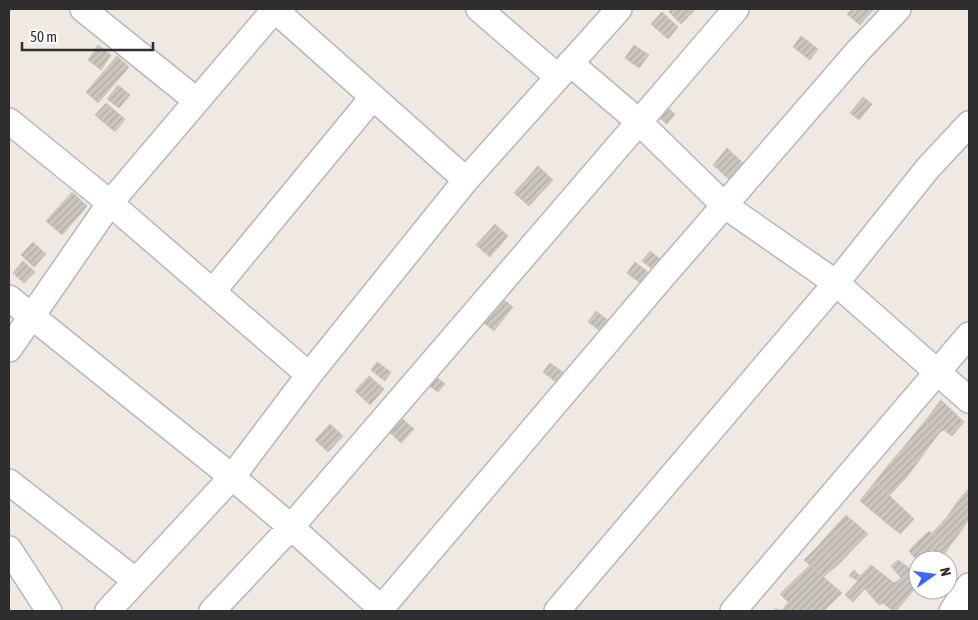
<svg xmlns="http://www.w3.org/2000/svg" width="978" height="620" viewBox="0 0 978 620" font-family="'Asap Condensed',sans-serif">
	<style>
		.building { fill: url(#building-hatch); stroke: #cbc5ba }
		.lines { fill: none; stroke-linecap: round; stroke-linejoin: round }
		.minor-casing { stroke: #b4b7c1; stroke-width: 28 }
		.minor { stroke: #fff; stroke-width: 25 }
	</style>
	<defs>
		<pattern id="building-hatch" width="6" height="6" patternUnits="userSpaceOnUse" patternTransform="scale(1.25)"><rect width="6" height="6" fill="#cbc7bf"/><path d="M-1 1l2-2M0 6l6-6M5 7l2-2" fill="none" stroke="#afaba4"/></pattern>
	</defs>
	<rect width="100%" height="100%" fill="#efe9e1"/>
	<path class="building" d="M 672,9 L 691,9 L 694,11 L 681,24 L 669,12 Z
		M 852,9 L 874,9 L 860,25 L 847,14 Z
		M 662,12 L 678,27 L 668,39 L 651,24 Z
		M 801,36 L 818,49 L 810,60 L 793,47 Z
		M 98,45 L 111,55 L 101,70 L 88,60 Z
		M 634,45 L 649,55 L 639,68 L 625,58 Z
		M 117,56 L 129,67 L 98,103 L 86,92 Z
		M 118,85 L 130,95 L 119,108 L 107,99 Z
		M 863,97 L 872,104 L 859,120 L 850,113 Z
		M 106,103 L 125,119 L 115,132 L 95,115 Z
		M 661,103 L 675,114 L 667,124 L 653,113 Z
		M 727,148 L 743,163 L 729,179 L 713,165 Z
		M 538,166 L 553,180 L 529,206 L 514,193 Z
		M 72,192 L 87,206 L 62,235 L 46,221 Z
		M 495,224 L 508,236 L 490,257 L 476,245 Z
		M 33,242 L 46,254 L 34,267 L 21,255 Z
		M 650,251 L 663,261 L 655,271 L 642,261 Z
		M 23,261 L 35,272 L 24,283 L 13,273 Z
		M 635,262 L 648,272 L 640,283 L 627,273 Z
		M 496,294 L 513,307 L 494,331 L 478,318 Z
		M 596,311 L 610,322 L 602,332 L 588,322 Z
		M 377,362 L 391,372 L 385,381 L 371,370 Z
		M 550,363 L 564,373 L 557,383 L 543,372 Z
		M 431,373 L 445,384 L 438,392 L 424,382 Z
		M 369,376 L 384,389 L 370,405 L 355,391 Z
		M 941,400 L 964,422 L 952,436 L 944,430 L 940,432 L 925,421 Z
		M 399,416 L 414,429 L 401,443 L 387,430 Z
		M 925,421 L 940,432 L 930,445 L 915,433 Z
		M 330,424 L 343,436 L 328,452 L 315,440 Z
		M 915,433 L 930,445 L 918,462 L 903,448 Z
		M 903,448 L 918,462 L 905,479 L 889,464 Z
		M 889,464 L 905,479 L 890,495 L 875,482 Z
		M 875,482 L 914,519 L 900,534 L 860,501 Z
		M 969,488 L 969,510 L 958,501 Z
		M 958,501 L 969,510 L 969,519 L 961,531 L 947,517 Z
		M 846,515 L 868,534 L 853,549 L 832,530 Z
		M 947,517 L 961,531 L 949,547 L 932,533 Z
		M 832,530 L 853,549 L 839,564 L 819,545 Z
		M 929,531 L 949,547 L 941,560 L 929,560 L 913,546 Z
		M 819,545 L 839,564 L 823,577 L 804,560 Z
		M 913,546 L 929,560 L 918,560 L 918,562 L 909,551 Z
		M 898,560 L 912,570 L 918,563 L 918,585 L 896,611 L 893,611 L 883,603 L 879,605 L 865,589 L 853,602 L 845,595 L 858,581 L 849,576 L 854,570 L 860,576 L 871,565 L 894,583 L 901,578 L 891,566 Z
		M 810,565 L 842,593 L 824,611 L 797,611 L 780,594 Z
		M 789,602 L 797,611 L 773,611 L 775,609 L 782,610 Z"/>
	<g class="lines">
		<g class="minor-casing">
			<path id="minor" d="M 83,9 L 197,101
				M 274,9 L 466,180
				M 479,9 L 558,77
				M 570,63 L 638,121 L 724,205 L 836,283 L 969,400
				M 9,121 L 110,203 L 309,375
				M 213,291 L 373,97
				M 9,298 L 232,477 L 291,527 L 384,611
				M 9,349 L 110,203 L 275,9
				M 9,482 L 136,581
				M 9,549 L 49,611
				M 108,611 L 232,477 L 309,375 L 466,180 L 619,9
				M 212,611 L 291,527 L 736,9
				M 379,611 L 664,275 L 858,51 L 898,9
				M 557,611 L 836,283 L 928,168 L 969,124
				M 733,611 L 969,335
				M 952,611 L 969,586"/>
		</g>
		<use href="#minor" class="minor"/>
	</g>
	<rect width="978" height="620" fill="none" stroke="#2e2e2e" stroke-width="20"/>
	<g transform="translate(933 575) rotate(76)"><circle r="24" fill="#ffffff" stroke="#ababab"/>
	<path d="M0-4L9 19L0 12L-9 19Z" fill="#4264fb"/>
	<text y="-8" font-size="14" font-weight="bold" text-anchor="middle" fill="#2e2e2e">N</text>
	</g>
	<path d="M22 42v8h131v-8" fill="none" stroke="#2e2e2e" stroke-width="2.5"/>
	<text x="30" y="42" font-size="15" fill="#2e2e2e" stroke="#ffffff" stroke-width="4" paint-order="stroke">50 m</text>
</svg>
